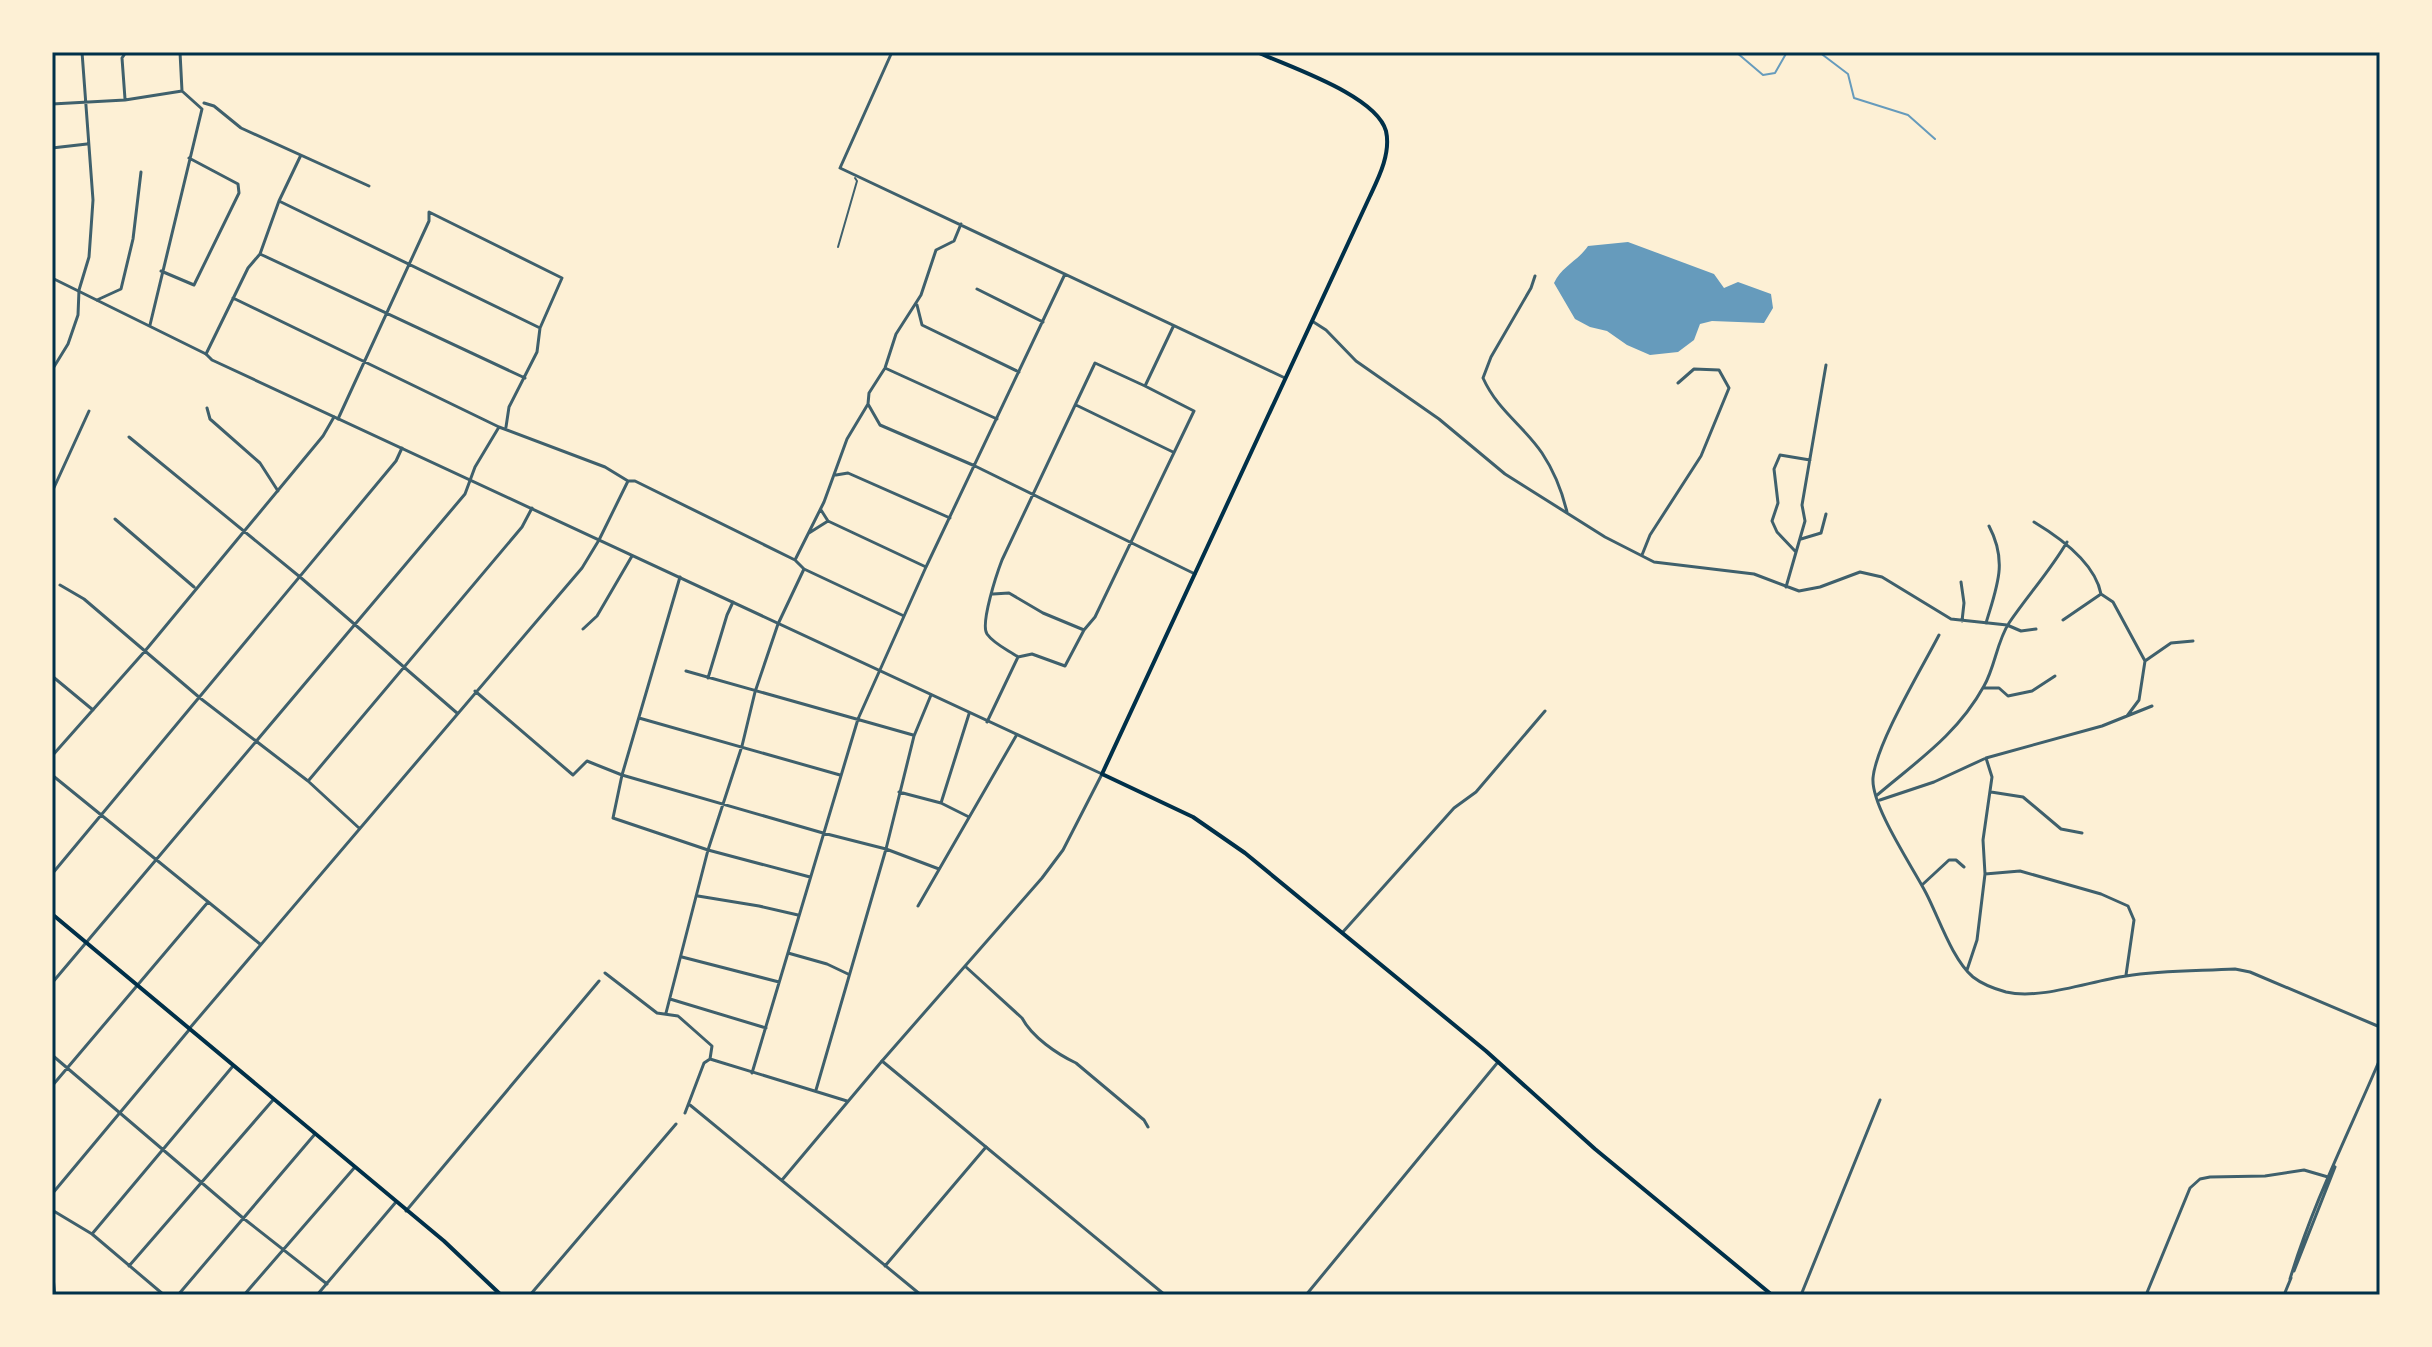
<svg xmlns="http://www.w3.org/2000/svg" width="2432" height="1347" viewBox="0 0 2432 1347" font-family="Ubuntu,sans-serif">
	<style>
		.water { fill: #669bbc }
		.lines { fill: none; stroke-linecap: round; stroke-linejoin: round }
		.stream { stroke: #669bbc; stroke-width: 2 }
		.pedestrian { stroke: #3f606c; stroke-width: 2 }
		.minor { stroke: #3f606c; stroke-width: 3 }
		.tertiary { stroke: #3f606c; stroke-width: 3 }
		.secondary { stroke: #003049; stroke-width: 4 }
		.primary { stroke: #003049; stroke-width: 4 }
		.neatline { fill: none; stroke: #003049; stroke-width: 3 }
	</style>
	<rect width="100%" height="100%" fill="#fdf0d5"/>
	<path class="water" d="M 1628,242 L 1714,274 L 1724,288 L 1738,282 L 1771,294 L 1773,308 L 1764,323 L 1712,321 L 1700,324 L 1694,340 L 1678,352 L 1650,355 L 1627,345 L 1607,331 L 1590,327 L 1575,319 L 1554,283 C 1562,266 1578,261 1588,246 Z"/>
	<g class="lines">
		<path class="stream" d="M 1736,52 L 1763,75 L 1775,73 L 1787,52
			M 1819,52 L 1848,74 L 1854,98 L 1908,115 L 1935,139"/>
		<path class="pedestrian" d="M 838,247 L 857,181 L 855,178"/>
		<path class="minor" d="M 892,52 L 840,168 L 1285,378
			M 125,99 L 122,58 L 126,52
			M 204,103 L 214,106 L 241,128 L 369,186
			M 52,104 L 125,100 L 182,91
			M 52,148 L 87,144
			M 279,201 L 540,328
			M 260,254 L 525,378
			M 161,271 L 194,285 L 239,193 L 238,184 L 189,158
			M 1535,276 L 1531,288 L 1491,357 L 1483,378 C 1498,411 1523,425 1542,453 C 1554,471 1562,491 1567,512
			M 977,289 L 1043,322
			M 233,298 L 499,427 L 605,467 L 628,481 L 635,481 L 795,560 L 804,569 L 904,616
			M 97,300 L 121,289 L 133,239 L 141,172
			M 917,305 L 922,325 L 1019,372
			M 1312,321 L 1326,330 L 1356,361 L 1439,419 L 1505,474 L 1605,537 L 1654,562 L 1754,574 L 1799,591 L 1820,587 L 1860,572 L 1882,577 L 1951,619 L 2007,625 L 2021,631 L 2036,629
			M 150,325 L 202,109 L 182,91 L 180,52
			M 206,354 L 248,268 L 260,254 L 279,201 L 300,157
			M 885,368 L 997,419
			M 52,370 L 68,344 L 78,315 L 79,290 L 89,257 L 91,229 L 93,200 L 82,52
			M 868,404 L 880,425 L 975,466 L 1195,574
			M 1076,405 L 1173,452
			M 207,408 L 210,419 L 260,463 L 278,491
			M 338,419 L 429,221 L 429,212 L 562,278 L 540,328 L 537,352 L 509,407 L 506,427
			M 129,437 L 300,577 L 457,713
			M 836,475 L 848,473 L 950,518
			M 52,492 L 89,411
			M 115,519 L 194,587
			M 828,521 L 926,567
			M 2034,522 C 2059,537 2095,563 2101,594 L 2113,602 L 2145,661 L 2139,700 L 2127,716
			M 809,533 L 828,521 L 821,510
			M 1801,539 L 1821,533 L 1826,514
			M 1795,551 L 1777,532 L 1772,521 L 1778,503 L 1774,469 L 1780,455 L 1810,460
			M 1642,555 L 1650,535 L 1701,456 L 1729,388 L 1719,370 L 1694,369 L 1678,383
			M 795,560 L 824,502 L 847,439 L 868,404 L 869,393 L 885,368 L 896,334 L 921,295 L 936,250 L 954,241 L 961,224
			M 680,577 L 622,775 L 613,818 L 708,850 L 810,877
			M 1961,582 L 1964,603 L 1962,621
			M 60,585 L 84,599 L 200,698 L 308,781 L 359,828
			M 1786,587 L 1805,521 L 1802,505 L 1826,365
			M 993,594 L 1009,593 L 1043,613 L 1084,630
			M 2063,620 L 2101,594
			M 1986,623 C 1997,586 2008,562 1989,526
			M 583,629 L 597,616 L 632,556
			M 1939,635 C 1922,668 1876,744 1873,778 C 1871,806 1912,866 1926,893 C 1939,918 1952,959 1973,977 C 1982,984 1995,989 2006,992 C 2041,1000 2090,981 2126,976 C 2162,970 2199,971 2235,969 L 2250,972 L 2380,1027
			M 1018,657 L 1032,654 L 1065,666 L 1084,630 L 1095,617 L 1194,411 L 1145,386 L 1173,327
			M 2145,661 L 2171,643 L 2193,641
			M 686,671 L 913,735
			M 52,676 L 93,710
			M 708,678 L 727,615 L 733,602
			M 1984,688 L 1999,688 L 2008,696 L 2032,691 L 2055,676
			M 475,691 L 573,775 L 587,761 L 622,775 L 823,833 L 886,849 L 939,869
			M 639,718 L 840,775
			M 987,722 L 1018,657 C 1008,650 994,644 987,634 C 980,624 997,573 1002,560 L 1095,363 L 1145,386
			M 52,756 L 145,651 L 323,436 L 334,417
			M 52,775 L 260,944
			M 309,780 L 522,527 L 532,508
			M 899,792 L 941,803 L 969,817
			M 1991,792 L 2023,797 L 2061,829 L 2082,833
			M 1876,796 C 1917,761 1957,735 1984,686 C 1995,667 1997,641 2009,623 C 2028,595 2050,571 2067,542
			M 1880,800 L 1934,782 L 1986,758 L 2102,726 L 2152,706
			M 941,803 L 969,714
			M 52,874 L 396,461 L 402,448
			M 1985,874 L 2020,871 L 2101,894 L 2128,906 L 2134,920 L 2126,975
			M 1922,885 L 1949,860 L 1956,860 L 1964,867
			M 698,896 L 759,906 L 798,915
			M 918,906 L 1016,736
			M 1342,933 L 1454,808 L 1476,792 L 1545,711
			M 788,953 L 827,964 L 848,974
			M 682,957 L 779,982
			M 966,967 L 1022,1018 C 1032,1037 1057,1054 1076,1063 L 1144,1120 L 1148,1127
			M 1967,970 L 1977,940 L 1985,874 L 1983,840 L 1992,777 L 1986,758
			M 605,973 L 657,1013 L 678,1016 L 712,1046 L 710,1059
			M 52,983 L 465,494 L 475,467 L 499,427
			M 670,999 L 766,1028
			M 666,1013 L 708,850 L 742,746 L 755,692 L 778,624 L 804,569
			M 189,1029 L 582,568 L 599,540 L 628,481
			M 52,1055 L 243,1218 L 327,1284
			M 710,1059 L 847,1101
			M 752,1073 L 858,719 L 926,567 L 1065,274
			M 52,1086 L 208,902
			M 816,1090 L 886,849 L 914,736 L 931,695
			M 690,1105 L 921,1295
			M 685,1113 L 704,1063 L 710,1059
			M 782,1180 L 882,1061
			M 52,1210 L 92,1234 L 164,1295
			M 406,1211 L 599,981
			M 92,1234 L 233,1066
			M 129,1266 L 273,1100
			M 885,1266 L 986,1147
			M 178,1295 L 315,1134
			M 244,1295 L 355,1167
			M 317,1295 L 396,1202
			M 530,1295 L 676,1124
			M 1801,1295 L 1880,1100
			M 2146,1295 L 2190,1188 L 2200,1179 L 2210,1177 L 2265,1176 L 2304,1170 L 2328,1177"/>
		<path class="tertiary" d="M 52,278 L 206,354 L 212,360 L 1102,774 L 1063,850 L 1042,878 L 882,1061 L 1165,1295
			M 52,1194 L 189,1030
			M 2294,1271 L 2335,1167
			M 2290,1279 C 2313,1203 2349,1132 2380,1059
			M 1306,1295 L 1498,1062
			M 2284,1295 L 2291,1278"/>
		<path class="secondary" d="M 1257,52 C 1289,67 1376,95 1386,131 C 1391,153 1379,177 1370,196 L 1102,774 L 1193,817 L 1245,853 L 1486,1051 L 1595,1149 L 1772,1295
			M 52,1269 L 54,1295"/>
		<path class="primary" d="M 52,914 L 444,1241 L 501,1295"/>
	</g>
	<rect width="2432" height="1347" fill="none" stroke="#fdf0d5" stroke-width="108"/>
	<rect x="54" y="54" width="2324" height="1239" class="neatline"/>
</svg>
